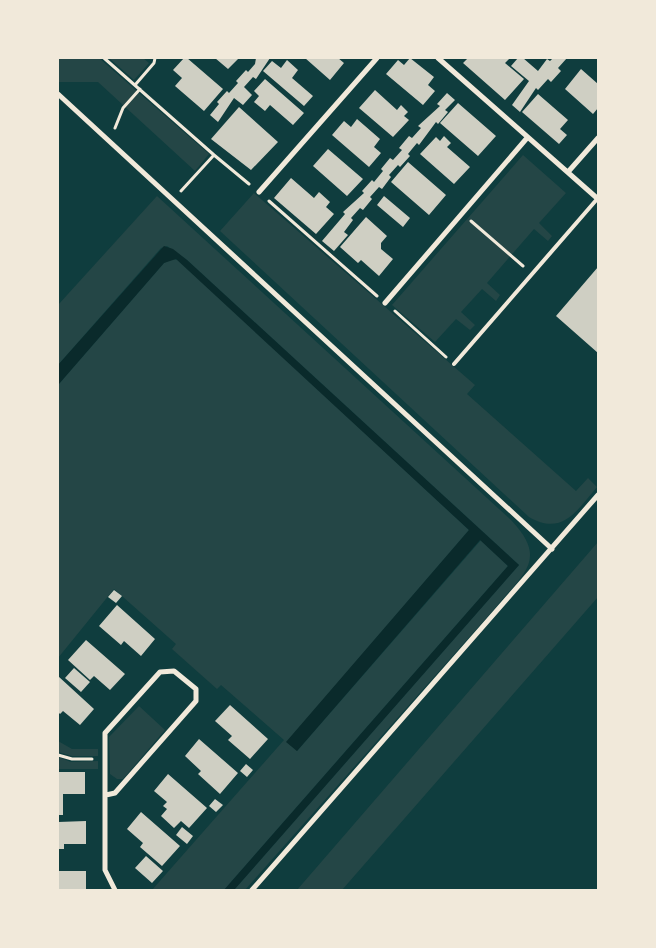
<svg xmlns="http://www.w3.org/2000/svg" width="656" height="948" viewBox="0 0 656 948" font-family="'Space Grotesk',sans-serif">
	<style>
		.green { fill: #244646 }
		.water { fill: #0a2a2b }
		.building { fill: #cfcfc3 }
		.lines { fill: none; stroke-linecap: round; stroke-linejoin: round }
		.path { stroke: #f1e9da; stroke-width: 3 }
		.service { stroke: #f1e9da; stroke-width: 4 }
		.minor { stroke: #f1e9da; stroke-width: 5 }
	</style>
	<rect width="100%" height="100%" fill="#0f3d3e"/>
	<path class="green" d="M 58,58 L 99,58 L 209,154 L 195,171 L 98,82 L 58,82 Z
		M 109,58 L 143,58 L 149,63 L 134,80 Z
		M 523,155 L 566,193 L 539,223 L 552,236 L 548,241 L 534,229 L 487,283 L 500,295 L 496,301 L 482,289 L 461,312 L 475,325 L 470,330 L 456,319 L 435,342 L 392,305 Z
		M 254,193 L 475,385 L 467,394 L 576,491 L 588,478 L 597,487 C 578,509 563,537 529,517 L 220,231 Z
		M 157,196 L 511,520 C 549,560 523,573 495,608 L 245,890 L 234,890 L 519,565 L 187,260 L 167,246 L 161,248 L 58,365 L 58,305 Z
		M 172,259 L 179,260 L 469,530 L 287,742 L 297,751 L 481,540 L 508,566 L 224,890 L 152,890 L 284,740 L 221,685 L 217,689 L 172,649 L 176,644 L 114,589 L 58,658 L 58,385 L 164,263 Z
		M 598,542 L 598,597 L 342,890 L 297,890 Z
		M 139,706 L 165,730 L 123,779 L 117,779 L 110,774 L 109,737 Z
		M 58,741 L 72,749 L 98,749 L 98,756 L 72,756 L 58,752 Z
		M 58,757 L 71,762 L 98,761 L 98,769 L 58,769 Z"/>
	<path class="water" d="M 164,246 L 173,249 L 187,260 L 519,565 L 234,890 L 224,890 L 508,566 L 480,540 L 297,751 L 286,742 L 469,530 L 176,259 L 164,263 L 58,385 L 58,365 Z"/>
	<path class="building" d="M 184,58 L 187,58 L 223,89 L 204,111 L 175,86 L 182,78 L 173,70 Z
		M 215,58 L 239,58 L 228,69 Z
		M 256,58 L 270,58 L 256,79 L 253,77 L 244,87 L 252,95 L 243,105 L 234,98 L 218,122 L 210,115 L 219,104 L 217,102 L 227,91 L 229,93 L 238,83 L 236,81 L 246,70 L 248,72 L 255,64 Z
		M 305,58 L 338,58 L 344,63 L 330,80 Z
		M 410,58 L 434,77 L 428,85 L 435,91 L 423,105 L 386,74 L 398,60 L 404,65 Z
		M 468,58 L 510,58 L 505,63 L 524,79 L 505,100 L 463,63 Z
		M 518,58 L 523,58 L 538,71 L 547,59 L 550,61 L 553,58 L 567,58 L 558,68 L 561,71 L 551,82 L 548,79 L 538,90 L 536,88 L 520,112 L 512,105 L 529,81 L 511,66 Z
		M 287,60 L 298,70 L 292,78 L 313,96 L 304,106 L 263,71 L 272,61 L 281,68 Z
		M 581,69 L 598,84 L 598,108 L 593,114 L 565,89 Z
		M 265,79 L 304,113 L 293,125 L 270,105 L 265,111 L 254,102 L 259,96 L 254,91 Z
		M 375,90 L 397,110 L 401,105 L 408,112 L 404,116 L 409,120 L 393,137 L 359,108 Z
		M 447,93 L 455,100 L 445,110 L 448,112 L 438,124 L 436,122 L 419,145 L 417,143 L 412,149 L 408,154 L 410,156 L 400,167 L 398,165 L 389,175 L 391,177 L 382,189 L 379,187 L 370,197 L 372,199 L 363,210 L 360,208 L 351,218 L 353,220 L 344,232 L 348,235 L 334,251 L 322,241 L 345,214 L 343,212 L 364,193 L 362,191 L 372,180 L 374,182 L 383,171 L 381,169 L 390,158 L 393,160 L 402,150 L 399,148 L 409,136 L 412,138 L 421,128 L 418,126 L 440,106 L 437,104 Z
		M 538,94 L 568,120 L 560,129 L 567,135 L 559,144 L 522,112 Z
		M 458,103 L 496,136 L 478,156 L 440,123 Z
		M 239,107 L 278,142 L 251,170 L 211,139 Z
		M 357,119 L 380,139 L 374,147 L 381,153 L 369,167 L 332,135 L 344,121 L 351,127 Z
		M 444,136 L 451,143 L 447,147 L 470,167 L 454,184 L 420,154 L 436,137 L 440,141 Z
		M 328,149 L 363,179 L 347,196 L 313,166 Z
		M 408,162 L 446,195 L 429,215 L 391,182 Z
		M 291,178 L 314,198 L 319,192 L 330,202 L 326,207 L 334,214 L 316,234 L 274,198 Z
		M 384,196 L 410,218 L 403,227 L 377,205 Z
		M 366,217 L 387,236 L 381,243 L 381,249 L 393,259 L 379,276 L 361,260 L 358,263 L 340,247 Z
		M 598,267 L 598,353 L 556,316 Z
		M 114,590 L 122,596 L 116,603 L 108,597 Z
		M 117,605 L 155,639 L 141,656 L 124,641 L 121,645 L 99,626 Z
		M 86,640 L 125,674 L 110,690 L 94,676 L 90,680 L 68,660 Z
		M 74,668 L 90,682 L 81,692 L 65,678 Z
		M 58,676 L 94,709 L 80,725 L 63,711 L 60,714 L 58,712 Z
		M 230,705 L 268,739 L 250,759 L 228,740 L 232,736 L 215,721 Z
		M 199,739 L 238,773 L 220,794 L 198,774 L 201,771 L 185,756 Z
		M 246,764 L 253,770 L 247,777 L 240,771 Z
		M 58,772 L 85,772 L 85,794 L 63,794 L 63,815 L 58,815 Z
		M 168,774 L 207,808 L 189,828 L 181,821 L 174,828 L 161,816 L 167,809 L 163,806 L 167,802 L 154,791 Z
		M 215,799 L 223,805 L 216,812 L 209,806 Z
		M 141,812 L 180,846 L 162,866 L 140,847 L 143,843 L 127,829 Z
		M 86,821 L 86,844 L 64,844 L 64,849 L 58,849 L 58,822 Z
		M 182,827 L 193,836 L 187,844 L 176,835 Z
		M 146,856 L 163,871 L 152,883 L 135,868 Z
		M 58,871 L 86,871 L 86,890 L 58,890 Z"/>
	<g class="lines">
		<path class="path" d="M 104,58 L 214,155
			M 135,85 L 154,63 L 155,58
			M 115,128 L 123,108 L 140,89
			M 181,191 L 214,155 L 249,184
			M 269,201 L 377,296
			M 471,221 L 523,266
			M 395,311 L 446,357
			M 58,755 L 72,759 L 92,759"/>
		<path class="service" d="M 454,364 L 598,198"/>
		<path class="minor" d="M 438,58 L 598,199
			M 58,94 L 552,549
			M 568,172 L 598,138
			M 259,192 L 377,58
			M 385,303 L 527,138
			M 106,795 L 115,793 L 196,701 L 196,689 L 174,671 L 160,672 L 105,733 L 105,870 L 115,890
			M 252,890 L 598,495"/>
	</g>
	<rect width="656" height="948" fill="none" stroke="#f1e9da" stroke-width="118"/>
</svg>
